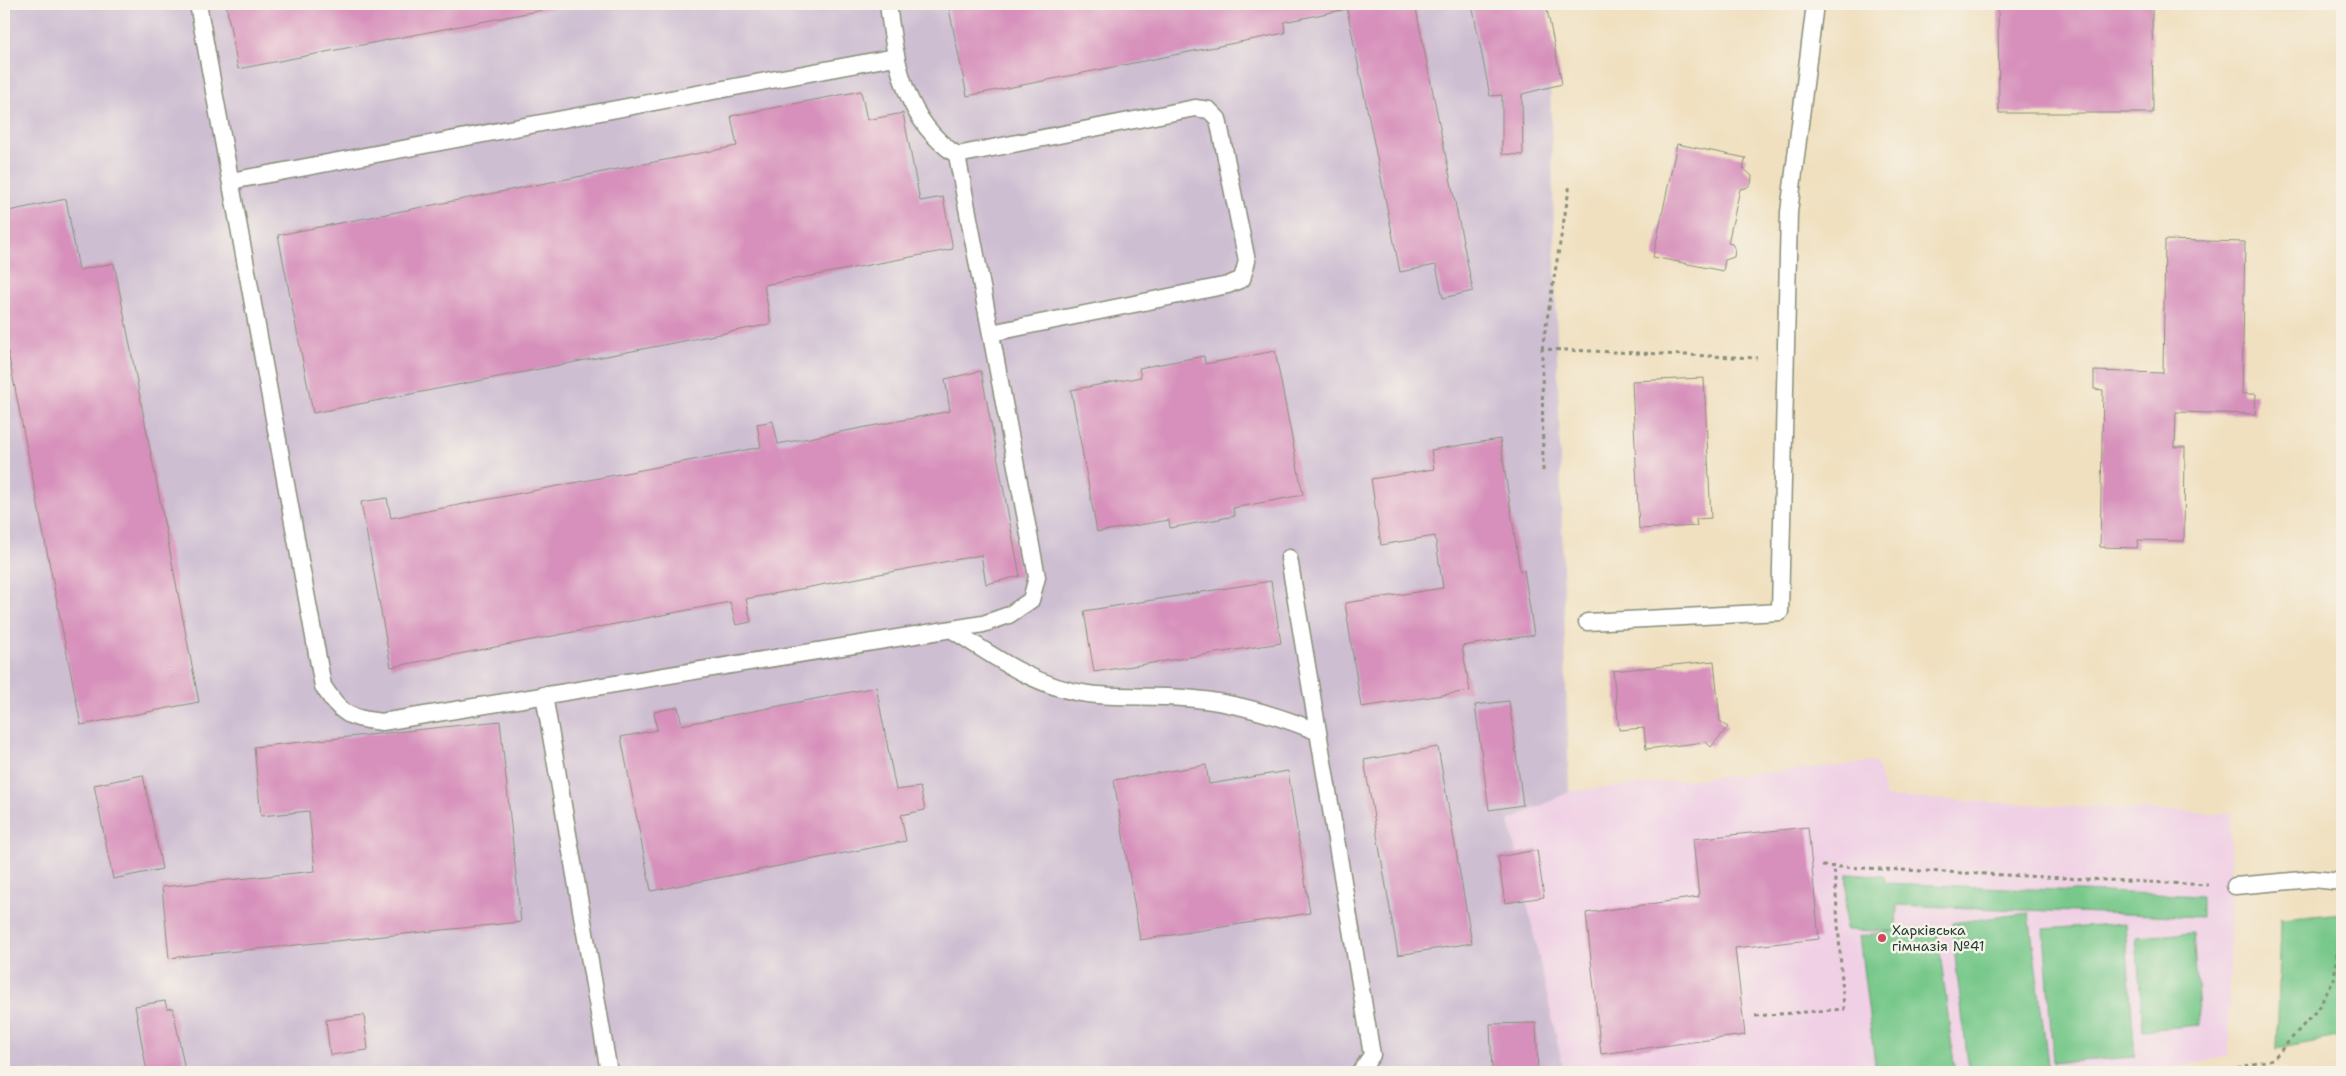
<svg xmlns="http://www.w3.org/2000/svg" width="2346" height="1076" viewBox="0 0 2346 1076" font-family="'Shantell Sans',sans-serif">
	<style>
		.built { fill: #f0d0e5 }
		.industrial { fill: #cebed2 }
		.green { fill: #77c88a; stroke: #4b825f }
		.building { fill: #d790bb }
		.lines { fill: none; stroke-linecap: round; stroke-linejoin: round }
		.service-casing { stroke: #888e7a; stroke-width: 19 }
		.path { stroke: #888e7a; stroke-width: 3; stroke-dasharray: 4 4; stroke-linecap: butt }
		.service { stroke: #fff; stroke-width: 16 }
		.poi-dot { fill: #d1495b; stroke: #f7f3e8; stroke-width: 2 }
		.labels { text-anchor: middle; stroke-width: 5; stroke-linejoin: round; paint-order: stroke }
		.poi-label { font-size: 14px; fill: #1f3d34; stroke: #f7f3e8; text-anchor: start }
	</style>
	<rect width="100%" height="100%" fill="#f7f3e8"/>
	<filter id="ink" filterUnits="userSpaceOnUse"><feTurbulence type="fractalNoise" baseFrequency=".02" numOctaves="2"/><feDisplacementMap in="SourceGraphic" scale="10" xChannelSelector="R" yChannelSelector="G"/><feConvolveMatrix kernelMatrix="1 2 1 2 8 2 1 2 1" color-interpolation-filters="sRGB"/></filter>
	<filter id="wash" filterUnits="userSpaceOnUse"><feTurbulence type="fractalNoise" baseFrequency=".0096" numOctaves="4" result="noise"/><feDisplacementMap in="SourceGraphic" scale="20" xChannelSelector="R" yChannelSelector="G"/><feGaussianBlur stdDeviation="1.12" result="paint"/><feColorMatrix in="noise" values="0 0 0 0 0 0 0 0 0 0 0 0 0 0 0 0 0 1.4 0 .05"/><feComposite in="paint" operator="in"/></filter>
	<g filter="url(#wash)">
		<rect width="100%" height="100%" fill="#f0e0c0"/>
		<path class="built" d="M 1876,762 L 1886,797 L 2231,814 L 2229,1056 L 2156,1072 L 1564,1072 L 1509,820 L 1549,793 Z"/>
		<path class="industrial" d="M 4,4 L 1548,4 L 1569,792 L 1509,821 L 1564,1072 L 4,1072 Z"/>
		<path class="green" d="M 1847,874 L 1885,876 L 1885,883 L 2202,896 L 2202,917 L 1897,905 L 1896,931 L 1937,927 L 1955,1072 L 1876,1072 L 1859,936 L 1892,931 L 1845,930 Z
			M 2029,913 L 2049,1072 L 1969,1072 L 1951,923 Z
			M 2342,913 L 2342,1036 L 2277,1049 L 2281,919 Z
			M 2125,923 L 2135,1057 L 2053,1063 L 2044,929 Z
			M 2193,933 L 2200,1025 L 2143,1030 L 2136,937 Z"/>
		<g id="blocks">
			<path class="building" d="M 226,4 L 568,4 L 568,5 L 238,69 Z
				M 948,4 L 1415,4 L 1473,291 L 1443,298 L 1436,265 L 1400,272 L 1347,9 L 1284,22 L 1285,33 L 967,96 Z
				M 1472,4 L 1546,4 L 1562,84 L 1522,94 L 1523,155 L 1502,154 L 1502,95 L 1490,96 Z
				M 1998,4 L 2152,4 L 2153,113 L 1999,113 Z
				M 861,91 L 867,120 L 903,113 L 920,201 L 943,197 L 953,249 L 764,285 L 771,324 L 313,413 L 278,235 L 737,146 L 731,116 Z
				M 1677,144 L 1746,158 L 1743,168 L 1752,176 L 1751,184 L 1746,188 L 1740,189 L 1728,243 L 1732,244 L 1735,249 L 1734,257 L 1725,260 L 1723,271 L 1653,257 Z
				M 66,199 L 79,270 L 114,263 L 199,702 L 81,725 L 4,332 L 4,212 Z
				M 2165,240 L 2245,242 L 2242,394 L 2256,394 L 2255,414 L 2176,412 L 2175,447 L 2185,447 L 2184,541 L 2138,540 L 2137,548 L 2100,547 L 2103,390 L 2094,389 L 2094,371 L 2163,373 Z
				M 1275,351 L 1303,495 L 1233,508 L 1235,516 L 1170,528 L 1169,520 L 1097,532 L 1071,390 L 1141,377 L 1139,368 L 1204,356 L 1205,364 Z
				M 981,371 L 1020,576 L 986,584 L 981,555 L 746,599 L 751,622 L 736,625 L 730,602 L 391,667 L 361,502 L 387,498 L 391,518 L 761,447 L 757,424 L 773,421 L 778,444 L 950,411 L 945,379 Z
				M 1704,378 L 1711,518 L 1696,519 L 1697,526 L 1639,529 L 1632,381 Z
				M 1500,439 L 1520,571 L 1524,570 L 1534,635 L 1462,646 L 1470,691 L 1361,707 L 1345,603 L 1443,588 L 1435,536 L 1381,545 L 1371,479 L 1434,469 L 1431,450 Z
				M 1271,581 L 1281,643 L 1094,672 L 1084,611 Z
				M 1714,661 L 1720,721 L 1728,727 L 1711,747 L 1706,742 L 1646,749 L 1644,728 L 1619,730 L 1613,671 Z
				M 876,687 L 896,790 L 920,787 L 925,810 L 901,815 L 906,841 L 651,891 L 621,737 L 657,730 L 654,712 L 678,707 L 682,725 Z
				M 1509,701 L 1523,805 L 1489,810 L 1475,705 Z
				M 500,721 L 521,922 L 169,958 L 162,887 L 315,871 L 309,811 L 261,816 L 254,747 Z
				M 1438,747 L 1472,943 L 1398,955 L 1364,760 Z
				M 1206,765 L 1209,784 L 1288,771 L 1310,913 L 1140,940 L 1114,780 Z
				M 143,775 L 162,869 L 113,879 L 94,785 Z
				M 1808,827 L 1819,939 L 1735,948 L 1745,1035 L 1601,1054 L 1586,913 L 1699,897 L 1693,839 Z
				M 1537,850 L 1544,897 L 1505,903 L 1498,857 Z
				M 165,1001 L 167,1009 L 173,1008 L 185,1071 L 147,1072 L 135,1006 Z
				M 364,1015 L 368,1050 L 330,1055 L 326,1020 Z
				M 1536,1023 L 1538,1072 L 1492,1072 L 1490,1024 Z"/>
		</g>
	</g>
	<g filter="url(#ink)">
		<use href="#blocks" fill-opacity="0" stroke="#888e7a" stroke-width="1"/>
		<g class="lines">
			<g class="service-casing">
				<path id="service" d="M 198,4 L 323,686 C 342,715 348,718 382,722 L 983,624 L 1009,615 L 1031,600 L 1037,577 L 957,155
					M 888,4 C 895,60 904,121 957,155 L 1195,108 L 1209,110 L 1218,119 L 1247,261 L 1242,279 L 1228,285 L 991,333
					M 231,181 L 895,57
					M 1289,558 L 1372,1055 L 1360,1072
					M 1587,622 L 1780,612 L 1789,212 L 1815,4
					M 951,629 C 993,656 1037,688 1088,694 C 1119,698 1152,695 1184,698 C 1230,701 1274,714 1316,731
					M 544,695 L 609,1072
					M 2235,886 L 2313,879 L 2342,882"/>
			</g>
			<path class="path" d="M 1542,349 L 1570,184
				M 1543,471 L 1542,349 L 1757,358
				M 1822,866 L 2208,885
				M 1755,1016 L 1844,1009 L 1834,867
				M 2222,1072 L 2273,1059 L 2317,1010 L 2334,980 L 2342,911"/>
			<use href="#service" class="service"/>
		</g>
	</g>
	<circle class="poi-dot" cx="1882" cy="938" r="5"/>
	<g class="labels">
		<g class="poi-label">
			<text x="1892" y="935">Харківська<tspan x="1892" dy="16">гімназія №41</tspan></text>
		</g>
	</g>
	<rect width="2346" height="1076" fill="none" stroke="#f7f3e8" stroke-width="20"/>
</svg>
